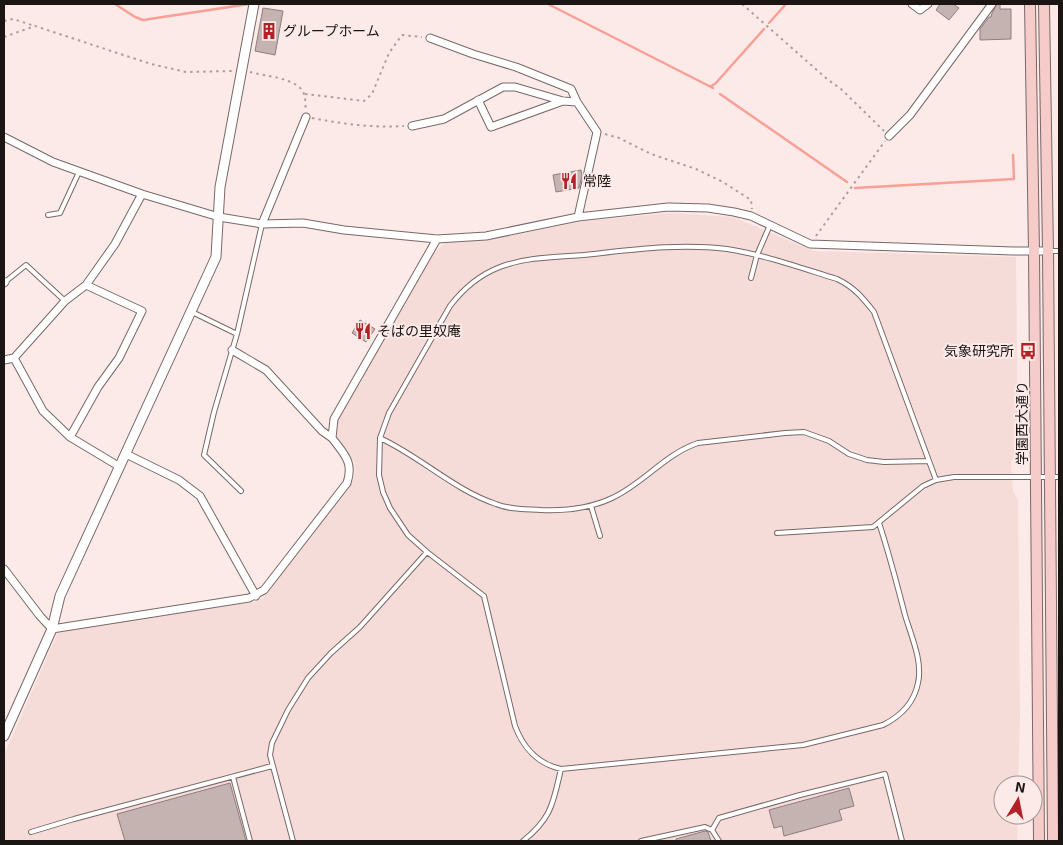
<svg xmlns="http://www.w3.org/2000/svg" width="1063" height="845" viewBox="0 0 1063 845" font-family="'Exo 2','Noto Sans JP',sans-serif">
	<style>
		.built { fill: #f6dcd9 }
		.lines { fill: none; stroke-linecap: round; stroke-linejoin: round }
		.stream { stroke: #f99f96; stroke-width: 2.5 }
		.building { fill: #c4b3b1; stroke: #8e7e7d }
		.service-casing { stroke: #786967; stroke-width: 6 }
		.minor-casing { stroke: #786967; stroke-width: 9 }
		.tertiary-casing { stroke: #786967; stroke-width: 11 }
		.secondary-casing { stroke: #786967; stroke-width: 12 }
		.path { stroke: #ac9f9c; stroke-width: 2; stroke-dasharray: 2.5 4; stroke-linecap: butt }
		.service { stroke: #fff; stroke-width: 4 }
		.minor { stroke: #fff; stroke-width: 7 }
		.tertiary { stroke: #fff; stroke-width: 9 }
		.secondary { stroke: #f5ccca; stroke-width: 10 }
		.labels { text-anchor: middle; stroke-width: 4; stroke-linejoin: round; paint-order: stroke }
		.poi-label { font-size: 14px; fill: #1b1514; stroke: #fbeae7; text-anchor: start }
		.street-label { font-size: 14px; fill: #1b1514; stroke: #fbeae7 }
	</style>
	<rect width="100%" height="100%" fill="#fbeae7"/>
	<path class="built" d="M 670,213 L 733,217 L 814,251 L 1016,257 L 1018,448 L 1011,462 L 1013,491 L 1018,500 L 1020,716 L 1018,785 L 1003,785 L 1003,815 L 1018,815 L 1017,841 L 4,841 L 4,755 L 57,634 L 64,629 L 255,602 L 263,598 L 354,479 L 355,463 L 337,437 L 335,429 L 336,421 L 432,254 L 445,243 L 488,240 L 585,221 Z"/>
	<g class="lines">
		<path class="stream" d="M 115,4 L 135,17 L 143,20 L 249,4
			M 548,4 L 713,88
			M 769,23 L 786,4
			M 711,86 L 715,84 L 764,29
			M 720,94 L 847,182
			M 855,188 L 1014,179 L 1013,155"/>
	</g>
	<path class="building" d="M 940,4 L 953,4 L 959,8 L 949,20 L 936,10 Z
		M 997,4 L 1000,4 L 1000,9 L 1011,9 L 1011,39 L 980,40 L 980,29 L 989,17 L 991,17 L 992,13 Z
		M 263,8 L 283,11 L 275,55 L 255,51 Z
		M 581,170 L 582,176 L 579,188 L 556,192 L 553,175 Z
		M 360,320 L 375,329 L 366,342 L 352,333 Z
		M 230,783 L 246,841 L 125,841 L 117,814 Z
		M 849,788 L 854,806 L 839,810 L 842,820 L 784,836 L 782,826 L 774,828 L 769,810 Z
		M 705,831 L 708,832 L 711,841 L 676,841 L 676,839 Z"/>
	<g class="lines">
		<g class="service-casing">
			<path id="service" d="M 48,215 L 60,213 L 79,172
				M 1048,251 L 1059,251
				M 751,278 L 757,255 L 770,225
				M 5,282 L 26,265 L 65,301
				M 192,312 L 237,334
				M 380,438 C 421,457 454,490 496,504 C 511,510 526,509 541,510 C 566,511 589,509 612,498 C 643,484 665,454 698,443 L 785,433 L 804,432 L 829,441 L 849,454 L 867,460 L 884,462 L 929,461
				M 241,491 L 204,455 L 214,412 L 237,334 L 262,224
				M 591,506 L 600,536
				M 879,523 C 889,553 897,584 905,615 C 911,636 923,661 918,683 C 914,703 901,716 883,725 L 803,745 L 561,769 C 538,764 523,747 515,726 L 484,596 L 427,552 L 408,535 L 390,508 L 383,492 L 379,475 L 380,438 L 389,413 L 450,306 C 463,289 479,275 500,267 C 526,257 556,257 583,255 C 631,250 679,243 727,249 C 765,255 801,268 837,279 C 854,287 863,298 874,312 L 936,480
				M 777,533 L 873,527 L 923,486 L 936,480 L 954,477 L 1059,477
				M 233,777 L 250,841
				M 712,830 L 719,818 L 800,795 L 885,774 L 902,841
				M 31,832 L 74,819 L 272,766
				M 293,841 L 270,755 L 272,743 L 288,710 L 308,678 L 331,653 L 360,627 L 427,552
				M 523,841 C 552,818 553,803 561,769
				M 641,841 L 705,827 L 712,830 L 719,841"/>
		</g>
		<g class="minor-casing">
			<path id="minor" d="M 912,4 L 920,10 L 928,4
				M 430,38 L 473,54 L 516,67 L 571,89 L 577,102 L 597,132 L 578,217
				M 478,100 L 491,127 L 563,101
				M 412,126 L 444,119 L 503,87 L 515,87 L 563,101 L 577,102
				M 889,136 L 910,115 L 992,4
				M 4,137 L 53,162 L 142,194 L 219,217 L 262,224 L 303,223 L 344,230 L 437,239 L 486,236 L 578,217 L 668,207 L 708,208 L 734,212 L 751,216 L 810,244 L 1013,251 L 1048,251
				M 262,224 L 306,117
				M 4,283 L 5,282
				M 232,350 L 266,370 L 322,431 L 332,438
				M 14,358 L 65,301 L 86,285 L 115,244 L 142,194
				M 4,360 L 14,358 L 43,411 L 70,437 L 120,467
				M 70,437 L 98,387 L 119,358 L 142,311 L 86,285
				M 126,454 L 179,480 L 200,496 L 256,596
				M 4,569 L 40,616 L 52,629 L 249,598 L 264,590 L 347,483 C 354,462 344,454 332,438 L 334,419 L 437,239"/>
		</g>
		<g class="tertiary-casing">
			<path id="tertiary" d="M 4,736 L 52,629 L 60,596 L 216,257 L 220,187 L 254,4"/>
		</g>
		<g class="secondary-casing">
			<path id="secondary" d="M 1030,4 L 1034,251 L 1039,841
				M 1044,4 L 1048,251 L 1053,841"/>
		</g>
		<path class="path" d="M 742,4 L 827,79 L 841,89 L 884,131
			M 4,21 L 13,19 L 35,26
			M 4,37 L 35,26 L 151,64 L 186,72 L 233,71
			M 250,72 C 264,76 299,78 304,94 C 306,99 305,105 306,110
			M 305,94 L 364,101 L 372,94 L 389,53 L 402,35 L 422,37
			M 312,118 C 343,124 373,128 404,126
			M 605,134 L 619,138 L 651,154 L 696,169 L 723,182 L 751,200 L 752,209
			M 816,236 L 885,141"/>
		<use href="#service" class="service"/>
		<use href="#minor" class="minor"/>
		<use href="#tertiary" class="tertiary"/>
		<use href="#secondary" class="secondary"/>
	</g>
	<defs>
		<g id="building-bare" transform="scale(1.35)"><path d="M-4-6H4V6H1V3H-1V6H-4ZM-2.5-4.3h1.7v1.8h-1.7ZM.8-4.3h1.7v1.8H.8ZM-2.5-1h1.7V.8h-1.7ZM.8-1h1.7V.8H.8Z" fill="#b22125" stroke="#fbeae7" stroke-width="2.5" paint-order="stroke"/></g>
		<g id="restaurant-bare" transform="scale(1.35)"><path d="M-5-6h1v4h1v-4h1v4h1v-4h1v5L-1.5 .5V6h-2V.5L-5-1ZM5-6V6H3V1.5H1.5Q1.5-4 5-6Z" fill="#b22125" stroke="#fbeae7" stroke-width="2.5" paint-order="stroke"/></g>
		<g id="bus-bare" transform="scale(1.35)"><path d="M-5-6H5V4H4V6H2V4H-2V6H-4V4H-5ZM-3.5-4V0h7V-4ZM-3.5 1.2v1.5H-2V1.2ZM2 1.2v1.5H3.5V1.2Z" fill="#b22125" stroke="#fbeae7" stroke-width="2.5" paint-order="stroke"/></g>
	</defs>
	<g fill-rule="evenodd">
		<use href="#building-bare" x="269" y="31"/>
		<use href="#restaurant-bare" x="569" y="181"/>
		<use href="#restaurant-bare" x="363" y="331"/>
		<use href="#bus-bare" x="1028" y="351"/>
	</g>
	<g class="labels">
		<g class="poi-label">
			<text x="283" y="36">グループホーム</text>
			<text x="583" y="186">常陸</text>
			<text x="377" y="336">そばの里奴庵</text>
			<text x="1014" y="356" text-anchor="end">気象研究所</text>
		</g>
		<g class="street-label">
			<text transform="translate(1022 423) rotate(-90)" y="5">学園西大通り</text>
		</g>
	</g>
	<rect width="1063" height="845" fill="none" stroke="#1b1514" stroke-width="10"/>
	<g transform="translate(1018 800) rotate(10)"><circle r="24" fill="#fbeae7" stroke="#a19593"/>
	<path d="M0-4L9 19L0 12L-9 19Z" fill="#b22125"/>
	<text y="-8" font-size="14" font-weight="bold" text-anchor="middle" fill="#1b1514">N</text>
	</g>
</svg>
